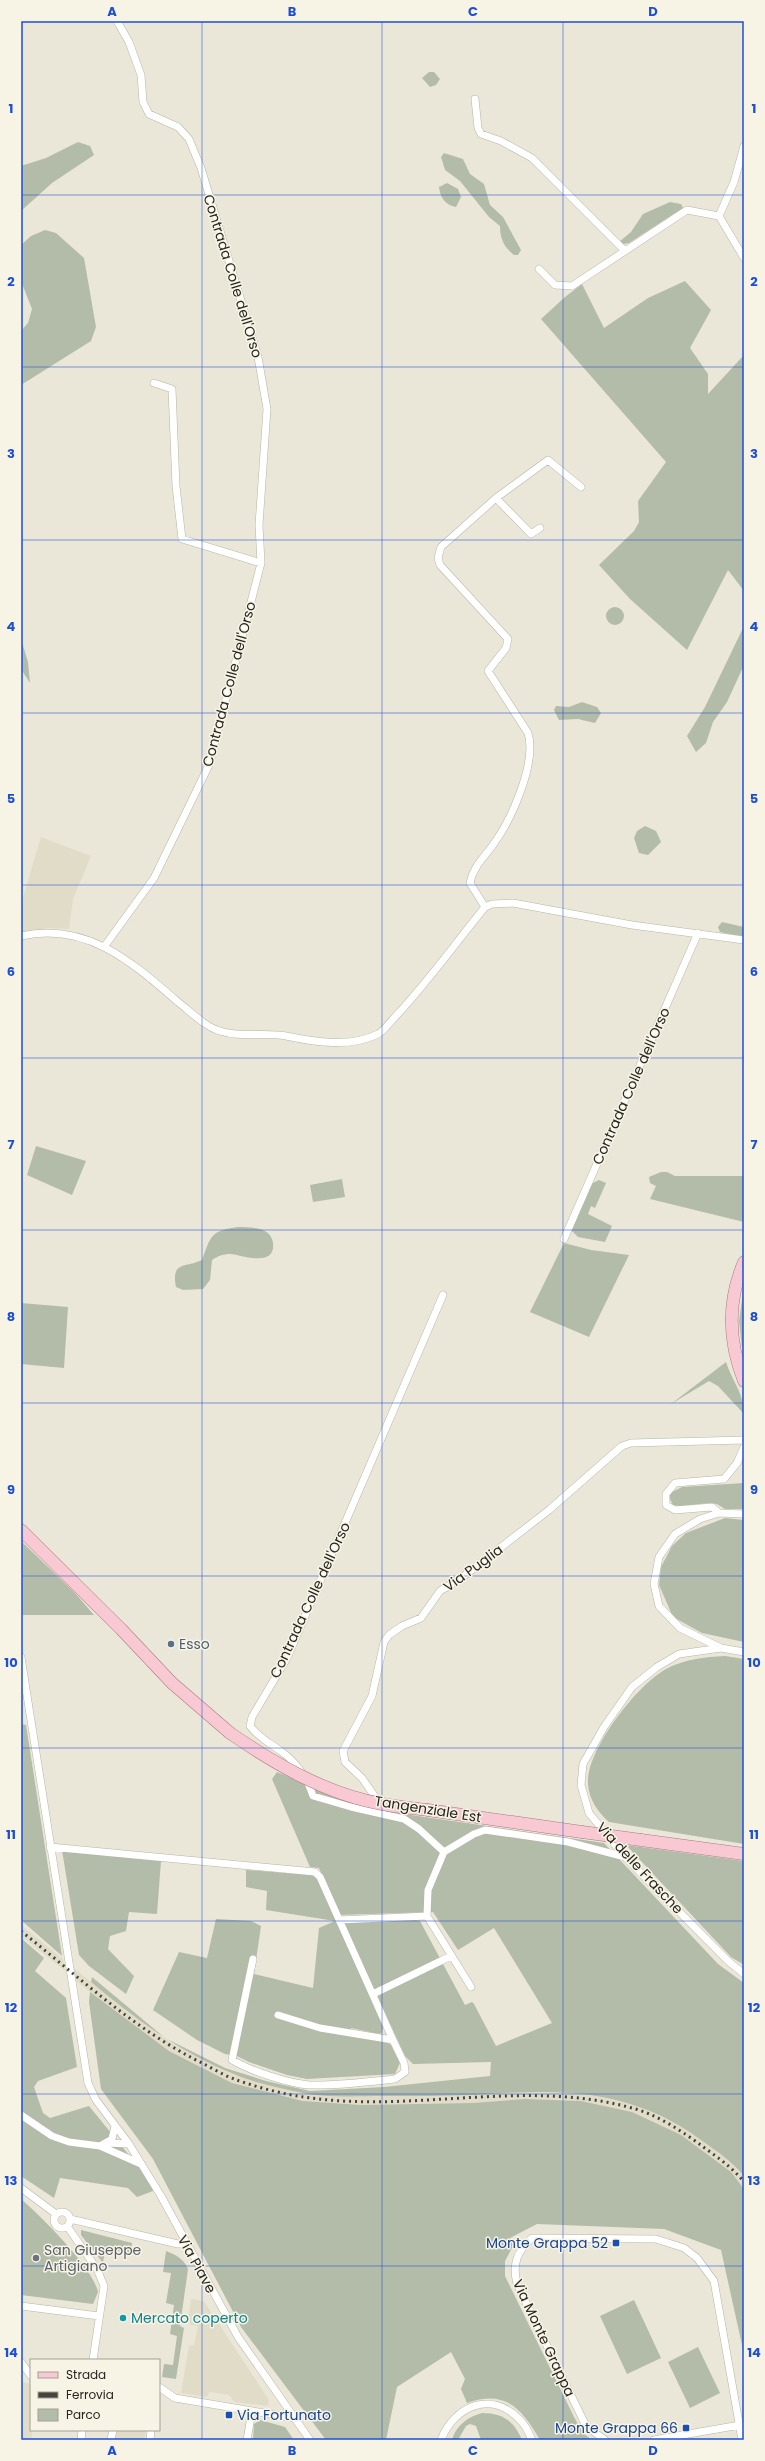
<svg xmlns="http://www.w3.org/2000/svg" width="765" height="2461" viewBox="0 0 765 2461" font-family="Poppins,sans-serif">
	<style>
		.built { fill: #e1dcc7 }
		.green { fill: #b2bca9 }
		.lines { fill: none; stroke-linecap: round; stroke-linejoin: round }
		.street-casing { stroke: #b8b5a7; stroke-width: 8 }
		.primary-casing { stroke: #ac7882; stroke-width: 13 }
		.street { stroke: #fff; stroke-width: 7 }
		.primary { stroke: #f8c9d3; stroke-width: 12 }
		.rail { stroke: #45443d; stroke-width: 3; stroke-dasharray: 2 4; stroke-linecap: butt }
		.primary-bridge-casing { stroke: #ac7882; stroke-width: 13; stroke-linecap: butt }
		.primary-bridge { stroke: #f8c9d3; stroke-width: 12 }
		.grid { fill: none; stroke: #1d4ed8; stroke-width: 1; stroke-opacity: 0.55 }
		.service-dot { fill: #5c6f8a; stroke: #f7f4e5; stroke-width: 1.5 }
		.transit-dot { fill: #1a4fb4; stroke: #f7f4e5; stroke-width: 1.5 }
		.worship-dot { fill: #6b7280; stroke: #f7f4e5; stroke-width: 1.5 }
		.culture-dot { fill: #0f9aa8; stroke: #f7f4e5; stroke-width: 1.5 }
		.labels { text-anchor: middle; stroke-width: 3; stroke-linejoin: round; paint-order: stroke }
		.street-label { font-size: 14px; fill: #262520; stroke: #f7f4e5 }
		.service-label { font-size: 14px; fill: #4e5e75; stroke: #f7f4e5; text-anchor: start }
		.transit-label { font-size: 14px; fill: #164399; stroke: #f7f4e5; text-anchor: end }
		.worship-label { font-size: 14px; fill: #5b616d; stroke: #f7f4e5; text-anchor: start }
		.culture-label { font-size: 14px; fill: #0d838f; stroke: #f7f4e5; text-anchor: start }
		.neatline { fill: none; stroke: #1d4ed8; stroke-width: 1.5 }
		.grid-label { font-size: 13px; text-anchor: middle; font-weight: bold; fill: #1d4ed8 }
	</style>
	<rect width="100%" height="100%" fill="#eae7d8"/>
	<path class="built" d="M 41,837 L 91,856 L 73,899 L 69,929 L 49,928 L 21,933 L 21,904 Z
		M 21,1925 L 63,1959 L 65,1971 L 21,1936 Z
		M 74,1968 L 126,2011 L 173,2044 L 235,2075 L 305,2093 L 361,2096 L 472,2095 L 525,2090 L 582,2093 L 635,2104 L 685,2128 L 736,2166 L 744,2176 L 744,2189 L 731,2172 L 632,2112 L 581,2101 L 525,2099 L 472,2103 L 361,2105 L 303,2101 L 232,2083 L 169,2051 L 121,2017 L 75,1980 Z
		M 191,2299 L 204,2301 L 269,2400 L 268,2406 L 234,2402 L 229,2395 L 210,2392 L 207,2397 L 181,2393 L 189,2345 L 194,2345 L 198,2326 L 191,2325 L 188,2321 Z
		M 21,2382 L 31,2384 L 32,2440 L 21,2440 Z
		M 117,2430 L 146,2430 L 144,2440 L 115,2440 Z"/>
	<path class="green" d="M 429,72 L 434,72 L 440,79 L 436,85 L 430,87 L 422,78 Z
		M 78,142 L 90,146 L 94,155 L 52,183 L 21,211 L 21,166 L 46,158 Z
		M 444,153 L 463,159 L 470,174 L 484,184 L 490,205 L 503,217 L 521,250 L 518,255 L 514,255 C 504,247 500,239 500,226 L 489,217 L 460,181 L 445,170 L 441,157 Z
		M 447,183 L 458,189 L 461,197 L 456,207 C 445,205 440,197 439,187 Z
		M 670,202 L 681,204 L 683,208 L 629,243 L 624,244 L 619,242 L 631,232 L 643,214 Z
		M 45,230 L 56,233 L 84,258 L 96,327 L 91,341 L 21,385 L 21,331 L 28,323 L 32,309 L 21,281 L 21,245 L 31,236 Z
		M 685,281 L 711,310 L 690,348 L 708,374 L 708,394 L 744,355 L 744,591 L 728,570 L 687,650 L 630,599 L 599,565 L 634,531 L 639,522 L 638,501 L 666,462 L 541,319 L 565,297 L 582,284 L 604,328 L 648,298 Z
		M606 616a9 9 0 1 1 18 0a9 9 0 1 1-18 0Z
		M 744,626 L 744,665 L 727,702 L 713,722 L 706,743 L 696,752 L 687,736 L 705,707 Z
		M 21,639 L 28,662 L 30,683 L 21,669 Z
		M 582,702 L 597,707 L 601,713 L 595,723 L 578,719 L 559,720 L 554,710 L 556,706 L 569,707 Z
		M 645,826 L 656,831 L 661,842 L 648,855 L 639,853 L 634,838 L 637,831 Z
		M 722,922 L 744,927 L 744,937 L 720,932 L 718,927 Z
		M 36,1146 L 86,1161 L 72,1195 L 27,1175 Z
		M 661,1172 L 667,1172 L 675,1176 L 744,1176 L 744,1222 L 650,1199 L 656,1186 L 650,1183 L 649,1177 Z
		M 342,1179 L 345,1197 L 313,1202 L 310,1185 Z
		M 599,1180 L 606,1183 L 595,1208 L 591,1206 L 588,1214 L 612,1226 L 605,1242 L 578,1237 L 570,1229 L 589,1185 Z
		M 238,1227 C 251,1227 271,1227 273,1243 C 276,1269 239,1254 230,1254 C 223,1254 218,1256 212,1260 L 210,1280 L 203,1289 L 183,1290 L 176,1287 C 171,1261 185,1268 202,1260 C 211,1236 210,1231 238,1227 Z
		M 564,1243 L 591,1250 L 629,1255 L 589,1337 L 530,1312 Z
		M 744,1285 L 744,1346 L 742,1348 L 739,1321 Z
		M 21,1303 L 68,1307 L 64,1368 L 21,1364 Z
		M 726,1362 C 732,1381 744,1393 744,1414 L 718,1386 L 709,1381 L 671,1404 Z
		M 744,1483 L 744,1509 L 725,1509 L 717,1504 L 710,1503 L 680,1506 L 673,1505 L 670,1499 L 670,1493 L 682,1487 Z
		M 725,1518 L 744,1520 L 744,1642 L 702,1633 L 673,1617 L 659,1585 L 661,1567 L 672,1546 L 686,1533 Z
		M 21,1541 L 74,1592 L 94,1615 L 21,1615 Z
		M 725,1656 L 744,1659 L 744,1844 L 609,1822 C 598,1812 589,1800 588,1784 C 586,1750 637,1685 666,1669 C 685,1659 704,1657 725,1656 Z
		M 21,1724 L 26,1725 L 62,1956 L 21,1920 Z
		M 277,1772 L 342,1799 L 404,1814 L 604,1843 L 718,1964 L 744,1983 L 744,2176 C 732,2161 716,2151 701,2140 C 629,2087 557,2089 473,2095 C 444,2096 414,2096 384,2096 C 358,2096 328,2098 303,2093 C 281,2088 255,2083 234,2074 C 181,2053 135,2019 91,1982 L 92,1977 L 165,2038 L 225,2068 L 266,2081 L 310,2091 L 384,2087 L 490,2076 L 491,2062 L 413,2064 L 405,2056 L 343,1922 L 415,1920 L 420,1921 L 465,2005 L 472,2002 L 474,2004 L 496,2046 L 552,2023 L 494,1928 L 458,1950 L 433,1912 L 339,1915 L 319,1868 L 310,1867 L 272,1779 Z
		M 626,1845 L 744,1861 L 744,1965 L 731,1957 Z
		M 62,1850 L 161,1861 L 157,1914 L 129,1912 L 126,1931 L 110,1936 L 108,1949 L 134,1976 L 126,1994 L 89,1966 L 79,1955 Z
		M 246,1870 L 311,1875 L 317,1878 L 383,2027 L 382,2033 L 379,2034 L 351,2028 L 350,2035 L 387,2042 L 391,2045 L 400,2063 L 395,2074 L 307,2079 L 287,2075 L 249,2062 L 237,2056 L 225,2054 L 197,2040 L 153,2010 L 179,1952 L 207,1958 L 216,1919 L 251,1921 L 261,1926 L 254,1974 L 313,1988 L 319,1928 L 335,1921 L 266,1910 L 267,1891 L 246,1887 Z
		M 21,1938 L 44,1958 L 35,1971 L 66,1998 L 77,2067 L 38,2081 L 34,2087 L 43,2113 L 50,2118 L 89,2106 L 147,2177 L 153,2191 L 137,2197 L 128,2188 L 60,2178 L 54,2198 L 21,2176 Z
		M 90,1992 L 169,2051 L 232,2083 L 303,2101 L 361,2105 L 472,2103 L 525,2099 L 581,2101 L 632,2112 L 681,2135 L 731,2172 L 744,2189 L 744,2354 L 721,2250 L 664,2229 L 537,2224 L 510,2238 L 513,2246 L 505,2261 L 505,2276 L 574,2417 L 583,2433 L 592,2440 L 540,2440 C 522,2409 506,2389 467,2403 L 461,2389 L 465,2379 L 451,2352 L 397,2387 L 386,2440 L 326,2440 L 241,2327 L 153,2159 L 101,2089 L 89,2002 Z
		M 21,2199 C 41,2216 93,2268 98,2292 L 93,2304 L 21,2295 Z
		M 81,2230 L 132,2243 L 131,2253 L 105,2249 L 103,2263 L 81,2235 Z
		M 166,2251 C 176,2255 184,2259 188,2269 L 180,2326 L 184,2328 L 176,2379 L 162,2377 L 164,2364 L 173,2365 L 177,2336 L 170,2334 L 174,2305 L 166,2303 L 171,2273 L 163,2272 Z
		M 634,2300 L 661,2358 L 627,2374 L 600,2316 Z
		M 698,2347 L 720,2393 L 690,2408 L 668,2362 Z
		M 482,2413 C 503,2413 514,2421 522,2440 L 481,2440 L 476,2426 L 470,2424 L 466,2426 L 458,2440 L 452,2440 C 456,2425 468,2417 482,2413 Z
		M 260,2420 L 285,2427 L 294,2440 L 253,2440 L 254,2424 Z"/>
	<g class="lines">
		<g class="street-casing">
			<path id="street" d="M 475,99 L 478,128 L 481,134 L 501,141 L 532,158 L 625,251
				M 744,146 L 734,182 L 719,216 L 744,258
				M 539,269 L 555,285 L 572,286 L 687,210 L 719,216
				M 154,383 L 172,389 L 176,486 L 182,539 L 261,563
				M 496,498 L 531,534 L 540,528
				M 485,907 L 470,883 C 473,866 485,857 495,842 C 512,818 537,762 528,733 L 488,671 L 506,648 L 508,639 L 440,565 L 438,558 L 441,547 L 496,498 L 548,460 L 581,487
				M 21,936 C 86,921 132,962 178,1002 C 190,1011 205,1027 220,1031 C 241,1038 264,1032 286,1036 C 315,1042 350,1048 378,1034 C 384,1031 390,1022 395,1017 C 427,983 455,944 485,907 L 492,904 L 513,903 L 632,925 L 744,940
				M 104,947 L 154,878 L 209,765 L 261,563 L 259,525 L 267,409 L 258,357 L 201,168 L 189,139 L 178,127 L 149,114 L 143,102 L 141,75 L 129,42 L 117,21
				M 564,1239 L 698,933
				M 443,1295 L 287,1658 L 252,1717 L 250,1726 C 259,1738 270,1743 282,1752 C 296,1762 308,1779 313,1796 L 351,1807 L 404,1819 L 419,1829 L 444,1852 L 474,1834 L 485,1830 L 568,1842 L 625,1857
				M 719,1513 L 712,1507 L 675,1510 L 666,1505 L 666,1494 L 675,1483 L 724,1479 L 737,1463 L 744,1447
				M 744,1514 L 719,1513 L 700,1519 L 675,1534 L 659,1557 L 654,1584 L 659,1606 L 680,1628 L 721,1648 L 744,1652
				M 721,1648 L 679,1654 L 657,1667 L 632,1687 L 604,1727 L 583,1764 L 581,1785 L 589,1813 L 625,1857 L 728,1961 L 744,1974
				M 21,1657 L 88,2083 L 96,2100 L 129,2144 L 161,2196 L 238,2337 L 310,2440
				M 380,1804 L 362,1778 L 345,1762 L 343,1751 L 372,1696 L 384,1642 L 389,1635 L 402,1626 L 421,1618 L 440,1591 L 460,1579 L 549,1510 L 622,1446 L 631,1443 L 744,1440
				M 50,1847 L 315,1872 L 320,1877 L 393,2040 L 320,2028 L 278,2015
				M 444,1852 L 428,1890 L 427,1916 L 471,1987
				M 339,1920 L 427,1916
				M 253,1959 L 232,2060 C 251,2071 287,2083 309,2085 C 337,2086 367,2082 395,2079 L 405,2072 L 404,2063 L 393,2040
				M 373,1994 L 451,1956
				M 21,2115 L 52,2136 L 69,2142 L 100,2146 L 141,2164
				M 107,2143 L 129,2144
				M 100,2146 L 112,2139 L 115,2126
				M 21,2188 L 56,2214
				M54 2220a8 8 0 1 1 16 0a8 8 0 1 1-16 0Z
				M 70,2219 L 178,2244 L 186,2244
				M 67,2226 L 97,2269 L 104,2286 L 93,2360
				M 21,2306 L 99,2316
				M 21,2362 L 31,2376
				M 159,2387 L 175,2398 L 294,2418
				M 81,2440 L 82,2430
				M 111,2440 L 113,2430
				M 150,2440 L 151,2430
				M 247,2440 L 252,2411
				M 441,2440 C 454,2406 491,2390 519,2419 C 525,2424 529,2433 532,2440
				M 605,2440 L 586,2426 L 517,2284 C 512,2264 517,2251 532,2238 L 656,2239 L 684,2248 L 697,2258 L 714,2281 L 742,2440
				M 654,2440 L 740,2425"/>
		</g>
		<g class="primary-casing">
			<path id="primary" d="M 744,1262 C 727,1302 728,1341 744,1381
				M 21,1530 L 121,1629 L 172,1683 L 230,1733
				M 428,1810 L 582,1832
				M 641,1840 L 744,1854"/>
		</g>
		<use href="#street" class="street"/>
		<use href="#primary" class="primary"/>
		<path class="rail" d="M 21,1931 C 79,1977 135,2030 202,2063 C 212,2068 223,2075 234,2079 C 256,2087 282,2094 304,2097 C 413,2114 524,2078 632,2108 C 656,2114 682,2131 702,2146 C 717,2157 732,2167 744,2182"/>
		<g class="primary-bridge-casing">
			<path id="primary-bridge" d="M 230,1733 C 275,1764 326,1794 382,1804 C 397,1807 412,1808 428,1810
				M 582,1832 L 641,1840"/>
		</g>
		<use href="#primary-bridge" class="primary-bridge"/>
	</g>
	<path class="grid" d="M 202,21 L 202,2440M 382,21 L 382,2440M 563,21 L 563,2440M 21,195 L 744,195M 21,367 L 744,367M 21,540 L 744,540M 21,713 L 744,713M 21,885 L 744,885M 21,1058 L 744,1058M 21,1230 L 744,1230M 21,1403 L 744,1403M 21,1576 L 744,1576M 21,1748 L 744,1748M 21,1921 L 744,1921M 21,2094 L 744,2094M 21,2266 L 744,2266"/>
	<circle class="service-dot" cx="171" cy="1644" r="4"/>
	<g class="transit-dot">
		<rect x="612" y="2239" width="8" height="8" rx="2"/>
		<rect x="225" y="2411" width="8" height="8" rx="2"/>
		<rect x="682" y="2424" width="8" height="8" rx="2"/>
	</g>
	<circle class="worship-dot" cx="36" cy="2258" r="4"/>
	<circle class="culture-dot" cx="123" cy="2318" r="4"/>
	<g class="labels">
		<g class="street-label">
			<text transform="translate(233 276) rotate(73)" y="5">Contrada Colle dell'Orso</text>
			<text transform="translate(229 684) rotate(-75)" y="5">Contrada Colle dell'Orso</text>
			<text transform="translate(631 1086) rotate(-66)" y="5">Contrada Colle dell'Orso</text>
			<text transform="translate(473 1568) rotate(-36)" y="5">Via Puglia</text>
			<text transform="translate(310 1600) rotate(-65)" y="5">Contrada Colle dell'Orso</text>
			<text transform="translate(428 1809) rotate(9)" y="5">Tangenziale Est</text>
			<text transform="translate(640 1868) rotate(47)" y="5">Via delle Frasche</text>
			<text transform="translate(197 2264) rotate(61)" y="5">Via Piave</text>
			<text transform="translate(544 2338) rotate(65)" y="5">Via Monte Grappa</text>
		</g>
		<g class="service-label">
			<text x="179" y="1649">Esso</text>
		</g>
		<g class="transit-label">
			<text x="608" y="2248">Monte Grappa 52</text>
			<text x="237" y="2420" text-anchor="start">Via Fortunato</text>
			<text x="678" y="2433">Monte Grappa 66</text>
		</g>
		<g class="worship-label">
			<text x="44" y="2255">San Giuseppe<tspan x="44" dy="16">Artigiano</tspan></text>
		</g>
		<g class="culture-label">
			<text x="131" y="2323">Mercato coperto</text>
		</g>
	</g>
	<rect width="765" height="2461" fill="none" stroke="#f7f4e5" stroke-width="44"/>
	<rect x="30" y="2359" width="130" height="72" fill="#f7f4e5" stroke="#a3a196"/>
	<rect x="38" y="2372" width="20" height="6" fill="#f8c9d3" stroke="#a3a196"/>
	<text x="66" y="2379" font-size="12" fill="#262520">Strada</text>
	<rect x="38" y="2392" width="20" height="6" fill="#45443d" stroke="#a3a196"/>
	<text x="66" y="2399" font-size="12" fill="#262520">Ferrovia</text>
	<rect x="38" y="2409" width="20" height="12" fill="#b2bca9" stroke="#a3a196"/>
	<text x="66" y="2419" font-size="12" fill="#262520">Parco</text>
	<rect x="22" y="22" width="721" height="2417" class="neatline"/>
	<g class="grid-label">
		<text x="112" y="16">A</text>
		<text x="292" y="16">B</text>
		<text x="473" y="16">C</text>
		<text x="653" y="16">D</text>
		<text x="11" y="113">1</text>
		<text x="754" y="113">1</text>
		<text x="11" y="286">2</text>
		<text x="754" y="286">2</text>
		<text x="11" y="458">3</text>
		<text x="754" y="458">3</text>
		<text x="11" y="631">4</text>
		<text x="754" y="631">4</text>
		<text x="11" y="803">5</text>
		<text x="754" y="803">5</text>
		<text x="11" y="976">6</text>
		<text x="754" y="976">6</text>
		<text x="11" y="1149">7</text>
		<text x="754" y="1149">7</text>
		<text x="11" y="1321">8</text>
		<text x="754" y="1321">8</text>
		<text x="11" y="1494">9</text>
		<text x="754" y="1494">9</text>
		<text x="11" y="1667">10</text>
		<text x="754" y="1667">10</text>
		<text x="11" y="1839">11</text>
		<text x="754" y="1839">11</text>
		<text x="11" y="2012">12</text>
		<text x="754" y="2012">12</text>
		<text x="11" y="2185">13</text>
		<text x="754" y="2185">13</text>
		<text x="11" y="2357">14</text>
		<text x="754" y="2357">14</text>
		<text x="112" y="2455">A</text>
		<text x="292" y="2455">B</text>
		<text x="473" y="2455">C</text>
		<text x="653" y="2455">D</text>
	</g>
</svg>
